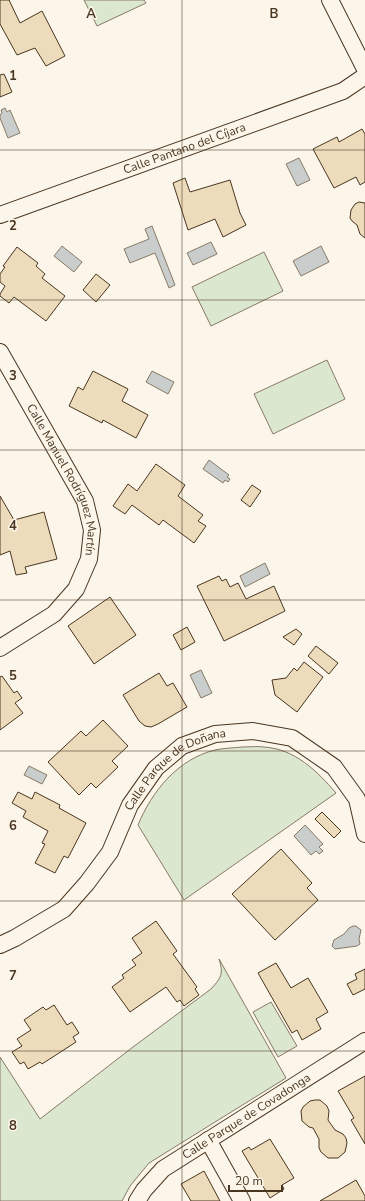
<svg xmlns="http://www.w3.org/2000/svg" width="365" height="1201" viewBox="0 0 365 1201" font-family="'Nunito Sans',sans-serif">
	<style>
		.green { fill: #dce7d0; stroke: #887966 }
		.water { fill: #c9cecd; stroke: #887966 }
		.building { fill: #ecdcbc; stroke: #4a3520 }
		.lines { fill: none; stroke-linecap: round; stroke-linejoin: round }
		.minor-casing { stroke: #4a3520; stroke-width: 18 }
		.minor { stroke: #fbf6e9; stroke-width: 16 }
		.grid { fill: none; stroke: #4a3520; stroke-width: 1; stroke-opacity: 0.55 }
		.labels { text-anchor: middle; stroke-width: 3; stroke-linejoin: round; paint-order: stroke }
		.street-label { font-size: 12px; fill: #4a3520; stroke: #fbf6e9 }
		.grid-label { font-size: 13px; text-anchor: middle; font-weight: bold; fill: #4a3520; stroke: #fbf6e9; stroke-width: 3; stroke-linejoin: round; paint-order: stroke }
	</style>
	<rect width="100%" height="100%" fill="#fbf6e9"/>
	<path class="green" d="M 84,0 L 144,0 L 146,3 L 97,26 Z
		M 264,252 L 283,291 L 211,326 L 192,287 Z
		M 327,360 L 345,399 L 273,434 L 254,394 Z
		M 242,747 C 250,747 257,746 264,747 C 295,749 317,771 336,793 L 184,900 L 138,825 C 152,791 178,759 215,750 C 224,748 233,748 242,747 Z
		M 219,959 L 286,1078 L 149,1163 L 130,1186 L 122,1201 L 0,1201 L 0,1057 L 40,1119 L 133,1047 L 211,989 C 221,978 224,974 219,959 Z
		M 271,1002 L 297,1046 L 278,1057 L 253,1012 Z"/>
	<path class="water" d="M 5,108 L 7,112 L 10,110 L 20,133 L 8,138 L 0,118 L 0,115 L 2,113 L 1,110 Z
		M 299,158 L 310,180 L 297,186 L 286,164 Z
		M 152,226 L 175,285 L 169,288 L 155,253 L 130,263 L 124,249 L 149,239 L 145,229 Z
		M 211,242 L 217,254 L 193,265 L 187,253 Z
		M 62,246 L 82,262 L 74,272 L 54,256 Z
		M 321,246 L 329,262 L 301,276 L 293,261 Z
		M 152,371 L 174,382 L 168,394 L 146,382 Z
		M 209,460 L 229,475 L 227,477 L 230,479 L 228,482 L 225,480 L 223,483 L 203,469 Z
		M 265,563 L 270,574 L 245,587 L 240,576 Z
		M 201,670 L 212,693 L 201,698 L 190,675 Z
		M 29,766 L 47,775 L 42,784 L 24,775 Z
		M 305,825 L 323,844 L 319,847 L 323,851 L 319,854 L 316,851 L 311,855 L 294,836 Z
		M 353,926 L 356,926 L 361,930 L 359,939 L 360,944 L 357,946 L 335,949 L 332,946 L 334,940 L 344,934 L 349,928 Z"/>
	<path class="building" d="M 0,0 L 9,0 L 20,23 L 42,11 L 65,56 L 46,66 L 35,48 L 17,55 L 0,24 Z
		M 4,74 L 12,92 L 0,97 L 0,75 Z
		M 362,129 L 365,134 L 365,182 L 360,185 L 356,177 L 334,188 L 313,149 L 337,137 L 339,142 Z
		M 185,178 L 190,192 L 230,180 L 240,213 L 246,225 L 223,237 L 215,219 L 188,230 L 173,183 Z
		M 359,202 L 365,203 L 365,238 L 360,234 L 357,225 L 352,221 L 350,218 L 351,210 L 355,204 Z
		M 17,247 L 38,263 L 36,266 L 45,274 L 42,278 L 65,296 L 46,321 L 14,297 L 9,303 L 0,296 L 0,294 L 5,286 L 0,282 L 0,274 L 5,267 L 3,266 Z
		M 96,274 L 110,285 L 96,302 L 83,290 Z
		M 93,371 L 128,389 L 122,401 L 148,415 L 136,438 L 103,420 L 102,423 L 69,406 L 78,387 L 83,390 Z
		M 156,464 L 185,485 L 178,496 L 203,515 L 198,521 L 206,526 L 194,543 L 163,520 L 159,525 L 132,505 L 125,514 L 113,506 L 128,484 L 137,491 Z
		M 252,485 L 261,491 L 250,507 L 241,500 Z
		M 0,496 L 14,520 L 44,512 L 57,559 L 25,567 L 27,573 L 16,575 L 10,551 L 0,555 Z
		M 219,576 L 222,581 L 226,579 L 230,587 L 238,583 L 246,599 L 274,586 L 285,611 L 224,641 L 197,586 Z
		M 110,597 L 136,635 L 94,664 L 68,626 Z
		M 187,627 L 195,642 L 181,650 L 173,635 Z
		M 296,629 L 302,634 L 294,645 L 283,637 Z
		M 316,646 L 338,663 L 329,674 L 308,656 Z
		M 304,662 L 323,677 L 297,712 L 275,695 L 272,680 L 286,678 L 294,668 L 297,671 Z
		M 159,673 L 167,686 L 173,683 L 187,707 L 158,724 L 151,727 L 145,726 L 139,721 L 123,695 Z
		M 2,676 L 14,693 L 17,691 L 22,698 L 15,703 L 23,713 L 0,730 L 0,677 Z
		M 103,720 L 128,746 L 112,761 L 118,767 L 96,788 L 91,783 L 79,795 L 48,762 L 81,731 L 86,736 Z
		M 18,792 L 32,799 L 35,792 L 60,805 L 59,808 L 86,823 L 68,858 L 64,856 L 55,873 L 35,863 L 45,844 L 42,843 L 48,831 L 23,817 L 26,811 L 12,803 Z
		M 322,812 L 341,831 L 334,838 L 315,819 Z
		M 281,849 L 312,883 L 307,888 L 318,900 L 275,940 L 232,894 Z
		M 156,921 L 177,951 L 173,954 L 197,987 L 195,989 L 199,995 L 184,1006 L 180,1000 L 177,1002 L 166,987 L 130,1012 L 112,987 L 124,978 L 122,975 L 136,965 L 132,960 L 142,953 L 132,938 Z
		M 276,963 L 291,988 L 308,978 L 328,1012 L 316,1019 L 321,1029 L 302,1040 L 297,1030 L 292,1033 L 258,973 Z
		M 365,969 L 365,989 L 353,995 L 347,984 L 357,979 L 355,974 Z
		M 54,1005 L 67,1025 L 72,1022 L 79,1033 L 73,1037 L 76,1042 L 42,1064 L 40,1062 L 28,1069 L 24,1062 L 20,1064 L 12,1052 L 22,1046 L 17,1039 L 31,1030 L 24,1020 L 43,1007 L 46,1010 Z
		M 365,1076 L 365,1144 L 351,1120 L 354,1118 L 338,1091 Z
		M 315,1100 L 320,1100 L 327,1106 L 329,1111 L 328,1120 L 335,1130 L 343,1134 L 346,1138 L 347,1143 L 345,1152 L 338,1158 L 328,1158 L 321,1152 L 319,1148 L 319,1139 L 313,1128 L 309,1127 L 302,1121 L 301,1111 L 303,1107 L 310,1101 Z
		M 270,1139 L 294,1178 L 282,1185 L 284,1189 L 270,1198 L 242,1151 L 249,1147 L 251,1150 Z
		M 204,1171 L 220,1201 L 191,1201 L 181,1184 Z
		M 356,1180 L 365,1196 L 365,1201 L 320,1201 Z"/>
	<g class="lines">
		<g class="minor-casing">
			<g id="minor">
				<path d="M 330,0 L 365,69"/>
				<path id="s1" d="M 0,215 L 343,91 L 365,76"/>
				<path id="s2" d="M 0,352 L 85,501 L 92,530 L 89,559 L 76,589 L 54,614 L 0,648"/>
				<path id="s3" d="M 0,945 L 15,938 L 64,909 L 87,883 L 110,852 L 130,805 L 156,768 L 182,746 L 215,734 L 253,731 L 292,738 L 334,767 L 357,799 L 365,834"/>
				<path d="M 208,1140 L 242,1201"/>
				<path id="s4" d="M 137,1201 L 144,1190 L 163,1169 L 365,1041"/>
			</g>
		</g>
		<use href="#minor" class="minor"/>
	</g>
	<path class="grid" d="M 182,0 L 182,1201M 0,150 L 365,150M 0,300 L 365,300M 0,450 L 365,450M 0,600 L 365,600M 0,751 L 365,751M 0,901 L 365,901M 0,1051 L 365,1051"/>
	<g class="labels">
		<g class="street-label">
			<text dy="4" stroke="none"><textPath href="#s1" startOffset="196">Calle Pantano del Cíjara</textPath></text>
			<text dy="4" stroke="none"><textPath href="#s2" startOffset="144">Calle Manuel Rodríguez Martín</textPath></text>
			<text dy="4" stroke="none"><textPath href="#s3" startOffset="258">Calle Parque de Doñana</textPath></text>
			<text dy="4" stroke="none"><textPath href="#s4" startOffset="140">Calle Parque de Covadonga</textPath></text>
		</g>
	</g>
	<g class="grid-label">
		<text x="91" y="18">A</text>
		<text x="274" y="18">B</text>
		<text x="13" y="80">1</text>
		<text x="13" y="230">2</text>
		<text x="13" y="380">3</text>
		<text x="13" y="530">4</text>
		<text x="13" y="680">5</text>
		<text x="13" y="830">6</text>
		<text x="13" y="980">7</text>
		<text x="13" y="1130">8</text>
	</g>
	<path d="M229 1185v6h53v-6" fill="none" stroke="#4a3520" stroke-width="2"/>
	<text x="235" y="1185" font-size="12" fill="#4a3520" stroke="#fbf6e9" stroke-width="3" paint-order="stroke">20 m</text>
</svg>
